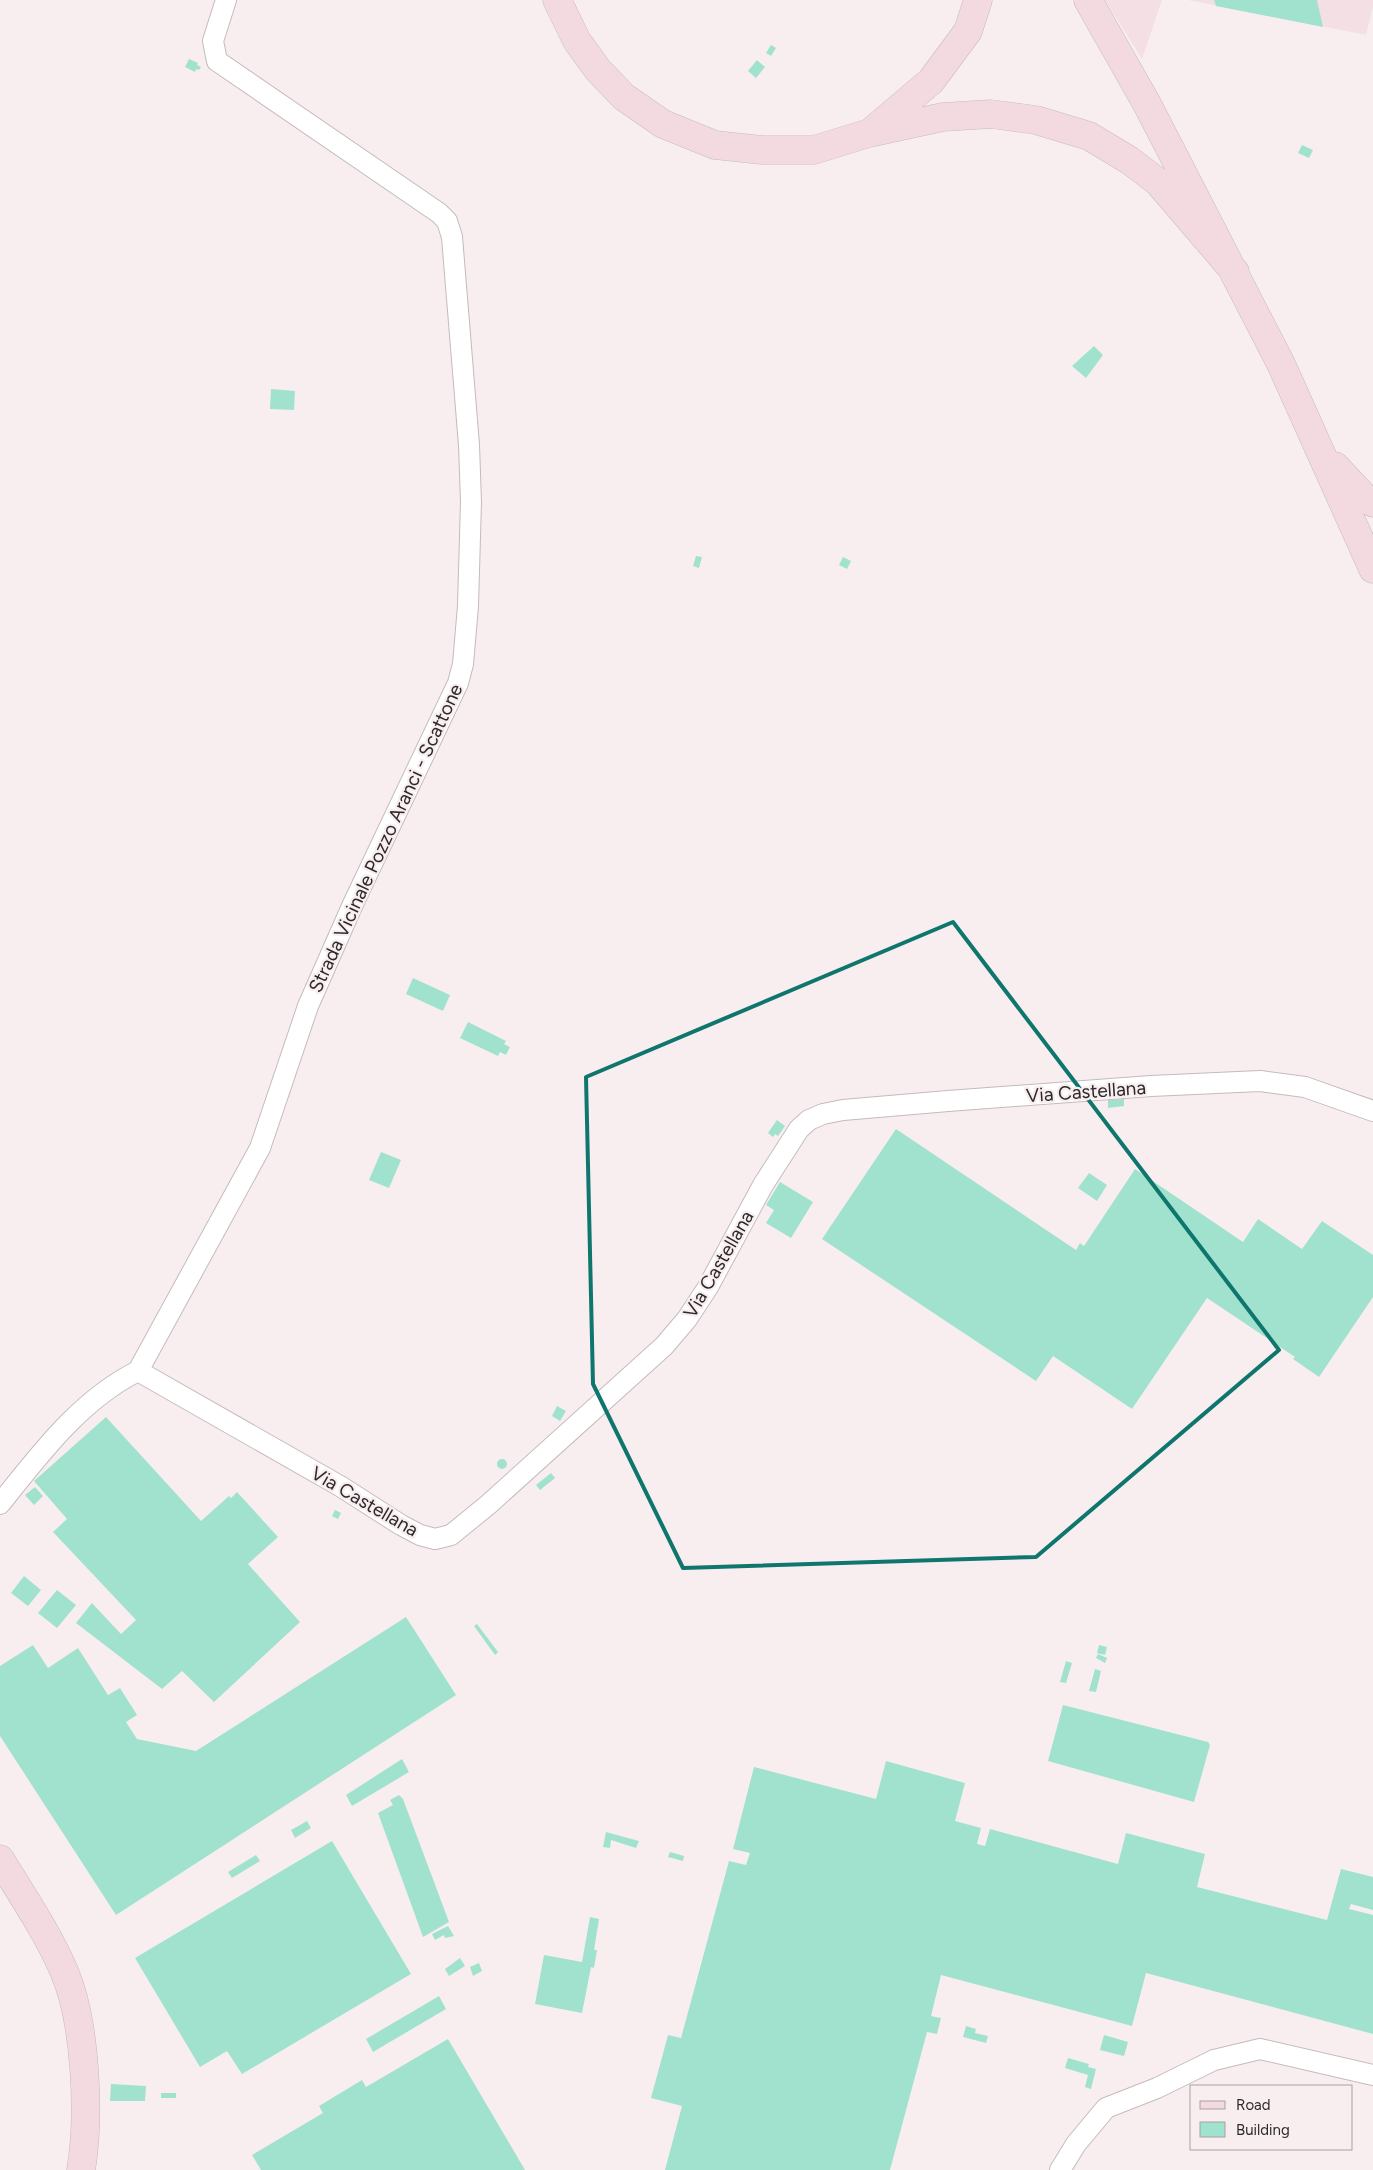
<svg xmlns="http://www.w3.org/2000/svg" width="1373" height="2170" viewBox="0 0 1373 2170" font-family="Figtree,sans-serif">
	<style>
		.built { fill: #f4e0e4 }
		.building { fill: #a1e2cf }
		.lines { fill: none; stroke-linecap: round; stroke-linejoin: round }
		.street-casing { stroke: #c5bbbc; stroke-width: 22 }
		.secondary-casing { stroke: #c5bbbc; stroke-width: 29 }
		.street { stroke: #fff; stroke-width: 20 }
		.secondary { stroke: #f3dae0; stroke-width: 28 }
		.marked { fill: none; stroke: #0f766e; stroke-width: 4; stroke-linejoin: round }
		.labels { text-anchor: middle; stroke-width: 4.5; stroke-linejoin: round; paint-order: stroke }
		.street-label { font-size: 19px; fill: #2d292a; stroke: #f8eef0 }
	</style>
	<rect width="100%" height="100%" fill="#f8eef0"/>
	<path class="built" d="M 1105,0 L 1162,0 L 1142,59 Z
		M 1188,0 L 1373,0 L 1373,7 L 1366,35 Z"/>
	<path class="building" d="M 1214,0 L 1317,0 L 1323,27 L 1216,6 Z
		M 771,45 L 776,48 L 771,56 L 766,53 Z
		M 189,59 L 198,63 L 197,65 L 201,67 L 199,70 L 196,69 L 195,72 L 185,67 Z
		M 757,60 L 765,67 L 756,78 L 748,71 Z
		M 1302,145 L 1313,150 L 1309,158 L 1298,153 Z
		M 1094,346 L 1103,355 L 1086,378 L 1072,366 Z
		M 271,389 L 295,391 L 294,410 L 270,409 Z
		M 696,556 L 702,557 L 699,568 L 693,566 Z
		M 843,557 L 851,561 L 847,569 L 839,565 Z
		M 413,978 L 450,995 L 443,1011 L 406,994 Z
		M 468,1022 L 506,1041 L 504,1044 L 510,1047 L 506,1055 L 500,1052 L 498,1056 L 460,1038 Z
		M 1124,1099 L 1124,1106 L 1108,1108 L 1108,1100 Z
		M 777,1120 L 785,1126 L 778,1136 L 775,1134 L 773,1137 L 768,1133 Z
		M 896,1129 L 1076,1250 L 1080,1243 L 1084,1246 L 1135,1169 L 1243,1242 L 1258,1219 L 1302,1249 L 1322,1221 L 1373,1255 L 1373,1297 L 1319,1377 L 1293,1359 L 1295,1357 L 1207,1298 L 1132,1409 L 1053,1356 L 1036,1381 L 822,1239 Z
		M 381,1152 L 401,1160 L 389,1188 L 369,1180 Z
		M 1089,1173 L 1107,1185 L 1097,1201 L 1078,1188 Z
		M 780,1182 L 813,1202 L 791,1238 L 766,1223 L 774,1210 L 766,1205 Z
		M 557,1406 L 566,1411 L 560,1421 L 552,1416 Z
		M 106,1417 L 201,1521 L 229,1496 L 231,1498 L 237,1492 L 278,1537 L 248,1564 L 300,1622 L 214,1702 L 182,1671 L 162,1689 L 76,1623 L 92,1603 L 121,1634 L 136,1620 L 53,1532 L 67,1519 L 34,1481 Z
		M497 1464a5 5 0 1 1 10 0a5 5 0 1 1-10 0Z
		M 551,1473 L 555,1478 L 540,1490 L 536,1485 Z
		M 35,1487 L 43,1496 L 34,1505 L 25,1495 Z
		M 335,1510 L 341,1513 L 338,1519 L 332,1516 Z
		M 24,1576 L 41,1590 L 28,1606 L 11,1593 Z
		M 57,1590 L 76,1605 L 57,1628 L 38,1613 Z
		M 406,1617 L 456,1695 L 116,1915 L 0,1736 L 0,1666 L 33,1645 L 48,1668 L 78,1648 L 108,1695 L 120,1688 L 137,1715 L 126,1722 L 137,1739 L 196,1751 Z
		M 477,1624 L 498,1652 L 495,1655 L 474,1626 Z
		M 1099,1645 L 1107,1647 L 1105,1655 L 1097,1653 Z
		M 1098,1654 L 1107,1658 L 1105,1663 L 1096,1658 Z
		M 1066,1661 L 1072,1663 L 1066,1683 L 1060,1682 Z
		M 1095,1669 L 1101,1671 L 1096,1692 L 1089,1691 Z
		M 1063,1705 L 1208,1742 L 1210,1745 L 1194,1802 L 1048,1761 Z
		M 402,1759 L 409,1772 L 352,1806 L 346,1795 Z
		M 886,1761 L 965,1783 L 955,1821 L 981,1828 L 977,1844 L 985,1846 L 990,1829 L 1118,1864 L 1126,1833 L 1205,1854 L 1197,1887 L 1327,1920 L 1341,1869 L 1373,1877 L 1373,1910 L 1351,1904 L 1349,1909 L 1373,1915 L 1373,2034 L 1146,1973 L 1132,2026 L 941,1975 L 931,2016 L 941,2018 L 937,2034 L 927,2032 L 890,2170 L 665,2170 L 682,2106 L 651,2098 L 668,2035 L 681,2038 L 729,1861 L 746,1865 L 750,1853 L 733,1849 L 754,1767 L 876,1799 Z
		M 399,1795 L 403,1799 L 449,1922 L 423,1937 L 378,1813 L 393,1805 L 390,1800 Z
		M 307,1821 L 311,1828 L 295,1838 L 291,1830 Z
		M 606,1832 L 639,1841 L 636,1848 L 611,1840 L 610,1848 L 603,1847 Z
		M 332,1841 L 411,1974 L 242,2074 L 227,2051 L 200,2067 L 135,1958 Z
		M 670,1852 L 684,1856 L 683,1861 L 668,1857 Z
		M 256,1855 L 260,1861 L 232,1878 L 228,1872 Z
		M 590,1917 L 599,1919 L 594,1950 L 597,1950 L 594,1968 L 591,1967 L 582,2013 L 535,2004 L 544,1955 L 582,1962 Z
		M 448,1926 L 454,1936 L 445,1938 L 444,1935 L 435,1940 L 432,1934 Z
		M 460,1958 L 465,1966 L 449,1976 L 445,1969 Z
		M 479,1963 L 482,1971 L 473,1976 L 470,1967 Z
		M 439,1996 L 446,2009 L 373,2052 L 366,2039 Z
		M 966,2026 L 976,2029 L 975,2033 L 988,2036 L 986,2043 L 963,2037 Z
		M 1104,2035 L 1128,2042 L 1124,2056 L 1100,2050 Z
		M 448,2039 L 525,2170 L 261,2170 L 252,2155 L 323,2113 L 319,2106 L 362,2080 L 366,2087 Z
		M 1068,2058 L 1089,2064 L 1088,2067 L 1096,2069 L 1091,2089 L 1085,2087 L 1088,2075 L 1065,2068 Z
		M 111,2084 L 146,2086 L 145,2101 L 110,2101 Z
		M 161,2093 L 176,2093 L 176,2098 L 161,2098 Z"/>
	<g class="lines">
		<g class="street-casing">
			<path id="street" d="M 138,1371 L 260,1148 L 308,1006 L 353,904 L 458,683 L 463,664 L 468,606 L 471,502 L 469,445 L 452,237 L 447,221 L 439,213 L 217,61 L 213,41 L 226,0
				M 138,1371 L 340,1486 L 401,1525 L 420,1535 L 435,1539 L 451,1535 L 489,1504 L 664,1346 L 687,1319 L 708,1287 L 763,1185 L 799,1129 L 809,1120 L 823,1114 L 843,1110 L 948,1101 L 1151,1086 L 1260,1081 L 1305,1087 L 1373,1111
				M 0,1504 C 40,1454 80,1400 138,1371
				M 1060,2170 L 1076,2144 L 1106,2108 L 1157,2088 L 1214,2060 L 1260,2049 L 1373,2075"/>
		</g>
		<g class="secondary-casing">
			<path id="secondary" d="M 557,0 L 577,41 L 598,70 L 624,97 L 663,124 L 715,145 L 762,150 L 814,150 L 869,133 L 943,117 L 991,114 L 1036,120 L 1089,136 L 1129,160 L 1158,182 L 1235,272
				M 1088,0 L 1147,104 L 1281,364 L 1373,569
				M 872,131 L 931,81 L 968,31 L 978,0
				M 1335,466 L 1365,498 L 1373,503
				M 0,1859 C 22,1895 47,1932 64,1971 C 86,2022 90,2116 81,2170"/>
		</g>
		<use href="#street" class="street"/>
		<use href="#secondary" class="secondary"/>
	</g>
	<path class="marked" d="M 953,922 L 1279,1350 L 1036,1557 L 683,1568 L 593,1384 L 586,1077 Z"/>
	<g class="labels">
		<g class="street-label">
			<text transform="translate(385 838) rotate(-65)" y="7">Strada Vicinale Pozzo Aranci - Scattone</text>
			<text transform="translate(1086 1091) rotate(-4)" y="7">Via Castellana</text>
			<text transform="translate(718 1264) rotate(-60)" y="7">Via Castellana</text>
			<text transform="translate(365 1501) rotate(30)" y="7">Via Castellana</text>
		</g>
	</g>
	<rect x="1190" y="2085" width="162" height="65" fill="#f8eef0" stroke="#a79fa1"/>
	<rect x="1200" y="2101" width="25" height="8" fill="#f3dae0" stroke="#a79fa1"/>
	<text x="1236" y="2110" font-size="15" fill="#2d292a">Road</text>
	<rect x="1200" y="2122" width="25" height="15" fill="#a1e2cf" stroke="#a79fa1"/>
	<text x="1236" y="2135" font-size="15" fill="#2d292a">Building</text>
</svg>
